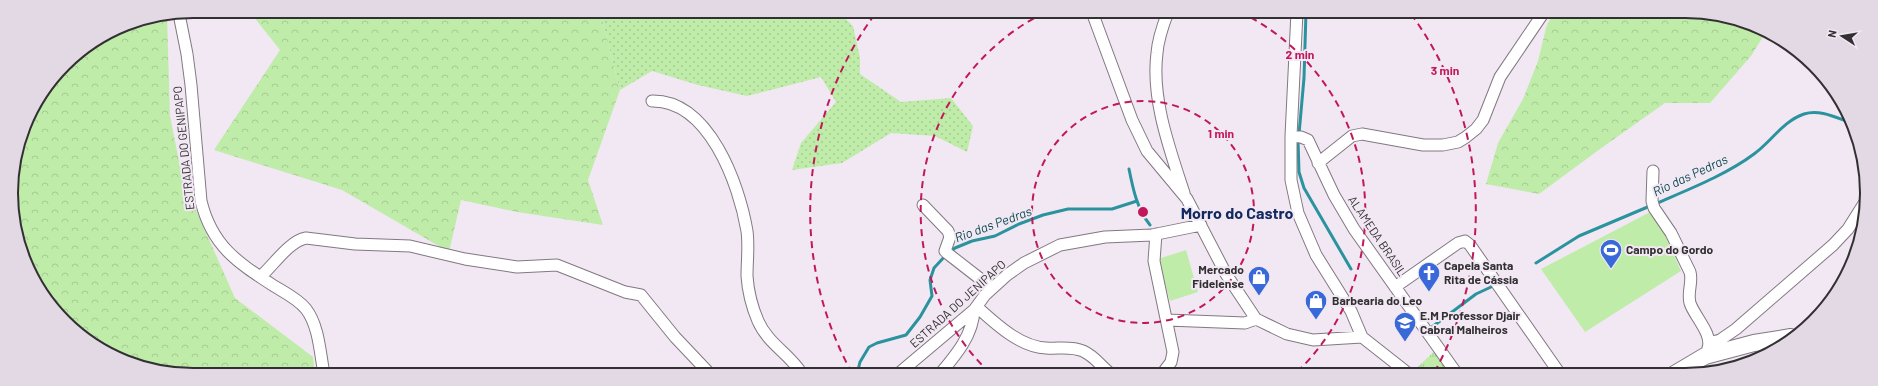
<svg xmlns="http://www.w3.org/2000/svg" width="1878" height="386" viewBox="0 0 1878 386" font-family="Barlow,sans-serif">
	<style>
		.grass { fill: url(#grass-dots) }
		.forest { fill: url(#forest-crowns) }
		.park { fill: url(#park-tufts) }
		.pitch { fill: #bfeca9 }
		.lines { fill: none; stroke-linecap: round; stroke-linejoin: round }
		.stream { stroke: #2b939e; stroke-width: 3 }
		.street-casing { stroke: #817882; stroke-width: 13 }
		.secondary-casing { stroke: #817882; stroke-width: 18 }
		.street { stroke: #fff; stroke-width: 11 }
		.secondary { stroke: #fff; stroke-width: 16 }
		.ring { fill: none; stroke: #c2185b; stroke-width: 2; stroke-dasharray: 7 5 }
		.labels { text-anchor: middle; stroke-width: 4; stroke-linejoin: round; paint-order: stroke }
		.street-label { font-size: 12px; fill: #333034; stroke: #f2e8f3 }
		.poi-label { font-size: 12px; font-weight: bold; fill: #333034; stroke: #f2e8f3; text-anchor: start }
		.water-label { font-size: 13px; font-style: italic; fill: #0d4a50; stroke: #f2e8f3 }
		.district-label { font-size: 16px; font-weight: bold; fill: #132a60; stroke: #f2e8f3 }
		.rim { fill: none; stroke: #333034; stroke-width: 2 }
		.centre { fill: #c2185b; stroke: #f2e8f3; stroke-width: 2 }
		.ring-label { font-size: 12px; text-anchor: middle; font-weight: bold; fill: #c2185b; stroke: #f2e8f3; stroke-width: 4; stroke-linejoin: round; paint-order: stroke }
	</style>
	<defs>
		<pattern id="grass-dots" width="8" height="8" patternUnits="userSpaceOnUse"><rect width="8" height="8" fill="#bfeca9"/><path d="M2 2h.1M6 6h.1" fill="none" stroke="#a5cb92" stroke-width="1.8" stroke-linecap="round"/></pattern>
		<pattern id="forest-crowns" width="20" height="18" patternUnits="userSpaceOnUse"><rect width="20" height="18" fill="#bfeca9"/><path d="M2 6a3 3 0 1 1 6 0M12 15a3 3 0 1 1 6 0" fill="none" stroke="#a5cb92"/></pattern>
		<pattern id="park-tufts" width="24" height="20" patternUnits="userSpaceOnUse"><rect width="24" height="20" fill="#bfeca9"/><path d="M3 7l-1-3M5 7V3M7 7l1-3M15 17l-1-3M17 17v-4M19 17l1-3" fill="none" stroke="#a5cb92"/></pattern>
	</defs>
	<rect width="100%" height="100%" fill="#f2e8f3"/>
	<path class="grass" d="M 600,11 L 839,12 L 853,26 L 860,58 L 860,74 L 901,102 L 951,98 L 973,126 L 967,152 L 935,136 L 891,133 L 842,163 L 792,170 L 801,143 L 836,102 L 821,77 L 747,96 L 698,85 L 652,71 L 620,90 Z"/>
	<path class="forest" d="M 249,11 L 600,11 L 620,90 L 588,180 L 603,225 L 517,212 L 461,200 L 449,252 L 342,190 L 214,150 L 280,50 Z
		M 1553,12 L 1709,13 L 1766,32 L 1751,56 L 1710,103 L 1665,103 L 1600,149 L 1539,194 L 1486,184 L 1498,143 L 1523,99 L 1538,61 L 1546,28 Z
		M 167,16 L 170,116 L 183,181 L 235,298 L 313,357 L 315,374 L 169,373 L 102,351 L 56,313 L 21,252 L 11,181 L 25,123 L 64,64 L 124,25 Z"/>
	<path class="park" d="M 1438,348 L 1457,374 L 1411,373 Z"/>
	<path class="pitch" d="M 1654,210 L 1681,271 L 1585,332 L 1541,269 Z
		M 1186,250 L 1198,292 L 1170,301 L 1158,259 Z"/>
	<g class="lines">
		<path class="stream" d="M 1299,134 L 1304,78 L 1306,12
			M 1298,140 L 1299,172 L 1304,188 L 1351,269
			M 1129,169 C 1133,189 1137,209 1150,225
			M 1655,204 C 1687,190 1726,175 1754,154 C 1771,142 1783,121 1804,114 C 1819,109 1835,117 1849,122
			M 950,252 L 955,248 L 972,241 L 995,236 L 1019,224 L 1043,215 L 1068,209 L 1112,209 L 1137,201
			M 1536,263 L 1579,236 L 1650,206
			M 1432,327 L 1476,294 L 1491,287
			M 857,374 L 860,362 L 869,347 L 877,343 L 906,335 L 920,317 L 932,296 L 930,280 L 934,268 L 946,255"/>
		<g class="street-casing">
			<path id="street" d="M 1092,12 L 1132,120 L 1147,151 L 1187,199 L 1226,274 L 1256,319 L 1287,334 L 1313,340 L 1362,337
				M 1168,12 C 1163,25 1158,39 1157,53 C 1151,99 1170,150 1184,193
				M 1297,12 L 1291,136 L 1291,180 L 1298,213 L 1316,255 L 1351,311 L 1362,337 L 1409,374
				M 179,14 L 187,54 L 191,85 L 201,201 C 212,246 237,262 274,286 C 284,292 298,299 306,309 C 319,326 320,353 324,374
				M 652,101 C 709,100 739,184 747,231 C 749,246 747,261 747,276 C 748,291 752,307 758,321 C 768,344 790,354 802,374
				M 1291,136 L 1301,137 L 1308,140 L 1334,195 L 1354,229 L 1457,374
				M 1318,163 L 1352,136 L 1362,134 L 1423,145 L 1443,145 L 1458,142 L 1466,137 L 1476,129 L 1483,120 L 1500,77 L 1544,12
				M 1653,171 L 1652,201 L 1654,208 L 1671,233 L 1690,272 C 1693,282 1687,292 1690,303 C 1694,316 1713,334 1708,348
				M 923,205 L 948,231 L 950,237 L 945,251 L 947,253 L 992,288
				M 1156,234 L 1154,261 L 1173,352 L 1171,362 L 1162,374
				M 260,277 C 273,266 289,241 306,238 L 355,244 L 410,246 L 465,259 L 517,267 L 557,265 L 625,292 L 641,295 L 675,337 L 710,374
				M 1395,287 L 1458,243 L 1465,241 L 1470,245 L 1560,374
				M 977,307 C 996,324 1020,347 1046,348 C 1059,349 1071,346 1083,351 C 1096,357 1100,366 1111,374
				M 1167,320 L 1245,323 L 1256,319
				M 1709,343 L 1720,340 L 1736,329 L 1833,245 L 1848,229 L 1865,202
				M 898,374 L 974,310 L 985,295 L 1007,275 L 1024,263 L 1060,245 L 1105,237 L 1152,235 L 1201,225
				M 940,374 C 956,355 973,335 974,310"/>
		</g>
		<g class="secondary-casing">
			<path id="secondary" d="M 1673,375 L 1705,356 L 1754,343 L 1791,337"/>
		</g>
		<use href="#street" class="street"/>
		<use href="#secondary" class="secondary"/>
	</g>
	<g class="ring">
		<circle cx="1143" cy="212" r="111"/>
		<path d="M990 373A222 222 0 0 1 1046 12M1240 12A222 222 0 0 1 1296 373"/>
		<path d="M852 373A333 333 0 0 1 875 14M1411 14A333 333 0 0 1 1434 373"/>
	</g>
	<defs>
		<g id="stadium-pin" transform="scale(1.15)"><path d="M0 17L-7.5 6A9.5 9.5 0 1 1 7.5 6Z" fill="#3969d9" stroke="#f2e8f3"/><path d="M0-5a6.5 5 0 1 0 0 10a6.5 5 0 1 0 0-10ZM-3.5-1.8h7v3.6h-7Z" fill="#fff"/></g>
		<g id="church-pin" transform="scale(1.15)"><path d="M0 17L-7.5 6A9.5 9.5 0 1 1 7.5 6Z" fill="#3969d9" stroke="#f2e8f3"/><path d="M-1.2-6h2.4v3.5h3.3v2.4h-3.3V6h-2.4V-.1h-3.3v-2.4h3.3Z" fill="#fff"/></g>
		<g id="shop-pin" transform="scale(1.15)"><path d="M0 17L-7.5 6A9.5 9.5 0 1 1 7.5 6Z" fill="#3969d9" stroke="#f2e8f3"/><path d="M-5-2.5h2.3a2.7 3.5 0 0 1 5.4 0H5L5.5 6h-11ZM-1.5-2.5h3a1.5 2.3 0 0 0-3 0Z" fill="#fff"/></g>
		<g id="school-pin" transform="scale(1.15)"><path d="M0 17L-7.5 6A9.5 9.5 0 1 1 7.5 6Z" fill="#3969d9" stroke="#f2e8f3"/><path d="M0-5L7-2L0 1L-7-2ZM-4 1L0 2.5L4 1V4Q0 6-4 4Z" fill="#fff"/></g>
	</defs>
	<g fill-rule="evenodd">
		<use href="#stadium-pin" x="1611" y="250"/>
		<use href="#church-pin" x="1429" y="273"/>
		<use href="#shop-pin" x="1259" y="277"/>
		<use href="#shop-pin" x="1316" y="301"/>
		<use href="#school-pin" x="1405" y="323"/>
	</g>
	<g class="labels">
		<g class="street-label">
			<text transform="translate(184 148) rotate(-96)" y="4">ESTRADA DO GENIPAPO</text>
			<text transform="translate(1377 236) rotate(56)" y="4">ALAMEDA BRASIL</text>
			<text transform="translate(958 304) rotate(-42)" y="4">ESTRADA DO JENIPAPO</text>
		</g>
		<g class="poi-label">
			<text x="1626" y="254">Campo do Gordo</text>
			<text x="1444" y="270">Capela Santa<tspan x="1444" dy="14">Rita de Cássia</tspan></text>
			<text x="1244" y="274" text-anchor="end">Mercado<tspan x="1244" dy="14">Fidelense</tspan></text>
			<text x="1332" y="305">Barbearia do Leo</text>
			<text x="1420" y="320">E.M Professor Djair<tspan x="1420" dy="14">Cabral Malheiros</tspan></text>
		</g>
		<g class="water-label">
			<text transform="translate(1690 175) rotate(-25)" y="5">Rio das Pedras</text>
			<text transform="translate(993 224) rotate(-20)" y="5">Rio das Pedras</text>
		</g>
		<g class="district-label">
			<text x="1237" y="219">Morro do Castro</text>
		</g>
	</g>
	<path d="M0 0H1878V386H0ZM193 18H1685A175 175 0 0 1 1860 193V193A175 175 0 0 1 1685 368H193A175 175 0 0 1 18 193V193A175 175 0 0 1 193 18Z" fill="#e3d9e4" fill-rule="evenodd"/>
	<path class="rim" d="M193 18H1685A175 175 0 0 1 1860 193V193A175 175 0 0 1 1685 368H193A175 175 0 0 1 18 193V193A175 175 0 0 1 193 18Z"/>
	<circle cx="1143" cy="212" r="6" class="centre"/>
	<g class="ring-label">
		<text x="1300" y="59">2 min</text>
		<text x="1445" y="75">3 min</text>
		<text x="1221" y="138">1 min</text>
	</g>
	<g transform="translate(1842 36) rotate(282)" stroke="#f2e8f3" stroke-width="3" paint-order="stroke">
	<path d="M0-3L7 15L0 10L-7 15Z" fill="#333034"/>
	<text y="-6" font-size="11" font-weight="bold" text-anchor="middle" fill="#333034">N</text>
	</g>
</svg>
